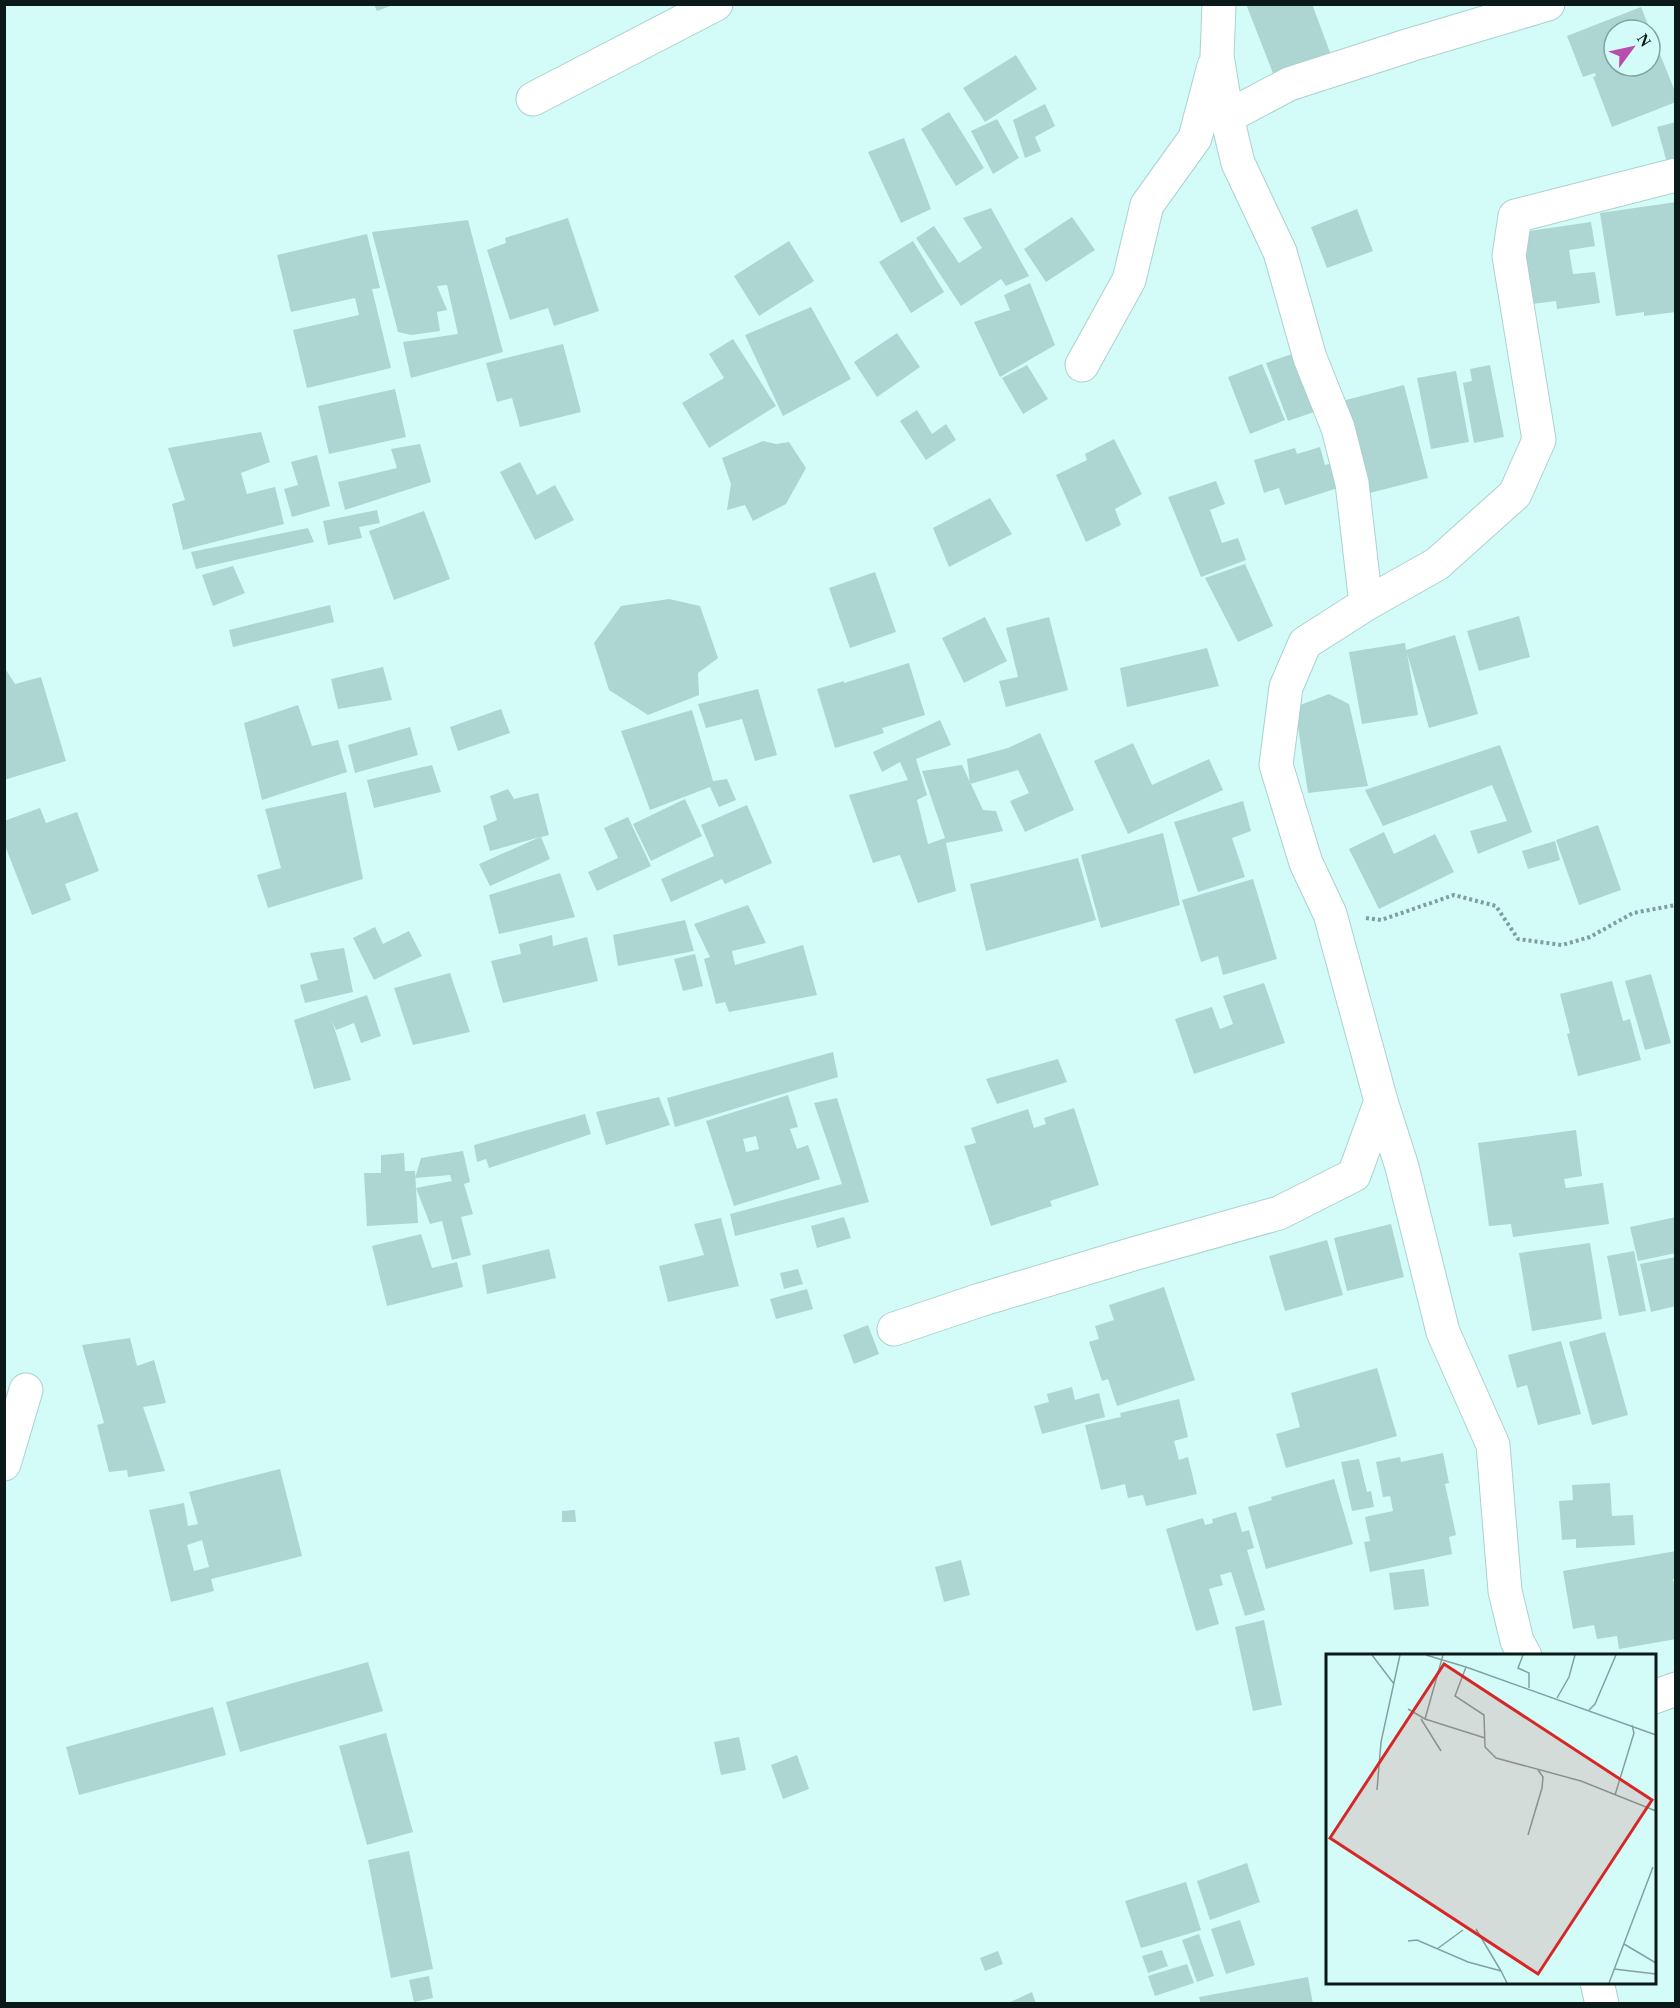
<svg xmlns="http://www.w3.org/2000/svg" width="1680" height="2008" viewBox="0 0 1680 2008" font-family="'Times New Roman',serif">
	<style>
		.building { fill: #add5d1; fill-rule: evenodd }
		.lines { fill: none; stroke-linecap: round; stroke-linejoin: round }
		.minor-casing { stroke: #aad2ce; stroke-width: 35 }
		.path { stroke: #809e9b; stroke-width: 4; stroke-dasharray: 3 3; stroke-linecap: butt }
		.minor { stroke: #fff; stroke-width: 33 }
		.inset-road { fill: none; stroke: #83a29f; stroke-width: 1.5 }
		.view { fill: #d62828; fill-opacity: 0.15; stroke: #d62828; stroke-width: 3 }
		.inset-edge { fill: none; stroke: #0b1a19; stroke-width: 3 }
	</style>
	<rect width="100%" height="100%" fill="#d3fcf8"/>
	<path class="building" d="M 1246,4 L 1312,4 L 1331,55 L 1274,76 Z
		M 374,5 L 393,5 L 377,11 Z
		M 1641,7 L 1676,94 L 1676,102 L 1612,127 L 1593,77 L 1596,76 L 1595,73 L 1583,77 L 1567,36 ZM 1614,30 L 1650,30 L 1650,66 L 1614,66 Z
		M 1016,55 L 1037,89 L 985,122 L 963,88 Z
		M 1045,104 L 1055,126 L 1035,137 L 1041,151 L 1025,158 L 1013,120 Z
		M 949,112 L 984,168 L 956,186 L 921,129 Z
		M 997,119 L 1019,158 L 993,174 L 971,131 Z
		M 1676,122 L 1676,168 L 1669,170 L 1657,127 Z
		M 904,138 L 931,209 L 901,223 L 868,152 Z
		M 1676,202 L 1676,312 L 1644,316 L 1644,312 L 1616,316 L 1600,213 Z
		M 991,208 L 1029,276 L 1006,286 L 1001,279 L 961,306 L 916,238 L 934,226 L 959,263 L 982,248 L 963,218 Z
		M 1357,209 L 1373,251 L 1327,268 L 1311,227 Z
		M 1072,217 L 1095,250 L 1046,282 L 1024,249 Z
		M 568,218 L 599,311 L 554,326 L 548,308 L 510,320 L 487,250 L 506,243 L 505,238 Z
		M 468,220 L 503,352 L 411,378 L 403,342 L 458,334 L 447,285 L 437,286 L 447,310 L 437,312 L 440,331 L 411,335 L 398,332 L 372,232 Z
		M 1591,222 L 1595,246 L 1569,250 L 1573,274 L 1595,272 L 1600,303 L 1557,309 L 1556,301 L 1532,304 L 1522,232 Z
		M 367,234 L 380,288 L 372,289 L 391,368 L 307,388 L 293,330 L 359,315 L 355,298 L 291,312 L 277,255 Z
		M 789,241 L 814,281 L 759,316 L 734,276 Z
		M 913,241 L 944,292 L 911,313 L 879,262 Z
		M 1030,283 L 1055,345 L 1000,377 L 974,322 L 1010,310 L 1004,295 Z
		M 811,307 L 851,379 L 783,416 L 745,335 Z
		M 897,333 L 920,367 L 877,397 L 854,362 Z
		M 733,339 L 776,406 L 709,448 L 682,403 L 724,378 L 709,354 Z
		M 563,344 L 581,412 L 520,427 L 512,398 L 497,402 L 486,363 Z
		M 1292,354 L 1314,412 L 1288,421 L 1266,363 Z
		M 1262,364 L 1285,420 L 1250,434 L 1228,377 Z
		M 1027,365 L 1048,399 L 1023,414 L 1002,378 Z
		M 1490,365 L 1504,437 L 1474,443 L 1463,383 L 1472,381 L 1470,369 Z
		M 1456,371 L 1469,442 L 1431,449 L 1417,378 Z
		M 1404,385 L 1428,478 L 1366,494 L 1342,401 Z
		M 395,389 L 406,437 L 329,454 L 318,406 Z
		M 917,410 L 932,434 L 946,424 L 956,440 L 926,460 L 900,421 Z
		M 261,432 L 270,462 L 241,473 L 247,494 L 275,487 L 284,524 L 183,550 L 172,504 L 185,500 L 168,448 Z
		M 1114,439 L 1142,494 L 1115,509 L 1121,525 L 1086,542 L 1056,475 L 1087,460 L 1085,454 Z
		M 763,441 L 776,444 L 789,442 L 806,468 L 786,504 L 753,521 L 745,505 L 727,510 L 731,484 L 722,458 Z
		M 420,444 L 431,482 L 345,510 L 338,482 L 397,468 L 391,449 Z
		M 1320,447 L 1325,465 L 1336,462 L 1344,486 L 1285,505 L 1279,488 L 1264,493 L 1254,460 L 1295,448 L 1297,454 Z
		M 317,455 L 330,506 L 292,517 L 284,489 L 298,485 L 291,462 Z
		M 520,462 L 537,495 L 555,485 L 574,520 L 535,540 L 500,472 Z
		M 1216,481 L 1225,504 L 1210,510 L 1222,543 L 1238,538 L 1246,560 L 1201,577 L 1168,497 Z
		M 990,498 L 1012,534 L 949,567 L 933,528 Z
		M 377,510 L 380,523 L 359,527 L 362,538 L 328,545 L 323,521 Z
		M 424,511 L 450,579 L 394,600 L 369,531 Z
		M 308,528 L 314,542 L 196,569 L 191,552 Z
		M 1245,564 L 1273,626 L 1238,642 L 1205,578 Z
		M 233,566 L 245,593 L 213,606 L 202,575 Z
		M 875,572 L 896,632 L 850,648 L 829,588 Z
		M 669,599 L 700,606 L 718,658 L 698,673 L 699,695 L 648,715 L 609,690 L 594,643 L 621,606 Z
		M 330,605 L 334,622 L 233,647 L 229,630 Z
		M 1519,616 L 1530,657 L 1479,671 L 1467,631 Z
		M 985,617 L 1007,661 L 964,683 L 942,638 Z
		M 1049,617 L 1068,690 L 1006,707 L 999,681 L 1018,677 L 1006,628 Z
		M 1455,635 L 1478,714 L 1429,728 L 1407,653 L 1418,715 L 1362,724 L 1349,652 L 1405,643 L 1406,650 Z
		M 1207,648 L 1219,686 L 1127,707 L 1120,668 Z
		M 909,663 L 925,715 L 882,728 L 884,733 L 835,748 L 817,689 L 844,681 L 844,683 Z
		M 383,667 L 392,700 L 338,709 L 331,679 Z
		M 4,670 L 6,670 L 15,684 L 41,677 L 66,761 L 4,780 Z
		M 758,689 L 777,755 L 755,761 L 742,719 L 706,728 L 698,704 Z
		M 1329,694 L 1349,704 L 1368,786 L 1308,793 L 1295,707 Z
		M 298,705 L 312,746 L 338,740 L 347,772 L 262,800 L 244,723 Z
		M 501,709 L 510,733 L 458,751 L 450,727 Z
		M 692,710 L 713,781 L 727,779 L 736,800 L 719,807 L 710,787 L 650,810 L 621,731 Z
		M 940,720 L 951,745 L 916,759 L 927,795 L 917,800 L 928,844 L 945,838 L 922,771 L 962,765 L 983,810 L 996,811 L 1003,831 L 946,843 L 956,891 L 918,903 L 900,855 L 873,863 L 849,795 L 908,780 L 900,762 L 882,772 L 873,752 Z
		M 410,727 L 418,755 L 355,773 L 348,745 Z
		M 1040,733 L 1074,810 L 1025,832 L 1010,801 L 1029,793 L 1018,770 L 970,784 L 967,759 L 1008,748 Z
		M 1133,743 L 1152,785 L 1209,759 L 1223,790 L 1128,834 L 1094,761 Z
		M 1500,745 L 1532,832 L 1478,854 L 1470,831 L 1507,821 L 1492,785 L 1383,826 L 1365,790 Z
		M 432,765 L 441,792 L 374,808 L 367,780 Z
		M 508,789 L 514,799 L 538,793 L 549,835 L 541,837 L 550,859 L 490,886 L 479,864 L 540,837 L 490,851 L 483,826 L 497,820 L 490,796 Z
		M 346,792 L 363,879 L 268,908 L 257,875 L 281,868 L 265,809 Z
		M 685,799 L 702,836 L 651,861 L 633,824 Z
		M 1243,801 L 1251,831 L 1232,838 L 1245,877 L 1198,892 L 1174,822 Z
		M 747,805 L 772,863 L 725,884 L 722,879 L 671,902 L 661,879 L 714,856 L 701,825 Z
		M 40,808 L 46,823 L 77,812 L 99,871 L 65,884 L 71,900 L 32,915 L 4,843 L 4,821 Z
		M 628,817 L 651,866 L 597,891 L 588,872 L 618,858 L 604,828 Z
		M 1598,825 L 1621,890 L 1579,905 L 1556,840 Z
		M 1384,832 L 1394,854 L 1435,834 L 1454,872 L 1379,909 L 1349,849 Z
		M 1163,833 L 1180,905 L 1101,928 L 1081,855 Z
		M 1555,841 L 1560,860 L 1528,869 L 1522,851 Z
		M 1078,858 L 1096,920 L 986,951 L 970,884 Z
		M 560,873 L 575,917 L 499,934 L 489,895 Z
		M 1253,879 L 1277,959 L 1223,975 L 1218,956 L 1201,962 L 1182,900 Z
		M 748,905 L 766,943 L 732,951 L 735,965 L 803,945 L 817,995 L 729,1012 L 725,1002 L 716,1004 L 704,959 L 710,957 L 694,924 Z
		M 685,920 L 694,951 L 618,966 L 613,935 Z
		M 375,927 L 383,944 L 409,931 L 422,956 L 374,980 L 353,938 Z
		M 552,935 L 553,946 L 587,937 L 598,981 L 503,1003 L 491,961 L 521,954 L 519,944 Z
		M 344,948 L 353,992 L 305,1003 L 300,985 L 318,980 L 310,953 Z
		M 695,954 L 703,986 L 683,991 L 674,959 Z
		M 450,973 L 470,1032 L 413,1045 L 394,988 Z
		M 1651,974 L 1671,1043 L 1645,1050 L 1625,981 Z
		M 1612,981 L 1623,1021 L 1630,1019 L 1641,1060 L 1578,1076 L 1567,1034 L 1570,1033 L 1560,994 Z
		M 1264,983 L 1285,1043 L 1194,1074 L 1175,1019 L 1212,1007 L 1220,1029 L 1233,1024 L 1223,996 Z
		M 367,995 L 381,1036 L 361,1043 L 354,1023 L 336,1030 L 332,1021 L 351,1080 L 314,1089 L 294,1020 Z
		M 833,1052 L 838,1077 L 675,1127 L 667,1098 Z
		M 1058,1059 L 1067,1082 L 997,1104 L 986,1079 Z
		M 788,1095 L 798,1127 L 790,1129 L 797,1149 L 808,1145 L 820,1179 L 734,1206 L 706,1121 ZM 756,1136 L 759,1149 L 746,1152 L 743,1139 Z
		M 659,1097 L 670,1125 L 606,1145 L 596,1112 Z
		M 837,1098 L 869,1202 L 735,1236 L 730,1214 L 842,1184 L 814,1103 Z
		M 1074,1108 L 1099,1185 L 1050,1201 L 1052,1206 L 991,1226 L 964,1146 L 976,1143 L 971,1128 L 1028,1109 L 1034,1128 L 1046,1124 L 1044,1118 Z
		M 585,1114 L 591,1134 L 489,1168 L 486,1159 L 477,1162 L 474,1145 Z
		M 1576,1130 L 1582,1176 L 1564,1179 L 1566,1188 L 1603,1183 L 1609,1224 L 1513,1237 L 1511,1224 L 1489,1226 L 1478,1143 Z
		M 463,1151 L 470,1182 L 464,1184 L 473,1214 L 461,1217 L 471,1255 L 452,1260 L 442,1221 L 430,1224 L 416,1188 L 452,1181 L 450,1175 L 415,1178 L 421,1158 Z
		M 404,1153 L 405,1171 L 415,1171 L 418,1223 L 367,1226 L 364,1173 L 381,1173 L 381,1155 Z
		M 844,1217 L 851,1238 L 817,1248 L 811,1226 Z
		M 1676,1217 L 1676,1253 L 1638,1261 L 1630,1227 Z
		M 721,1218 L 739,1286 L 668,1302 L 659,1266 L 704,1255 L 694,1224 Z
		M 1391,1224 L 1404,1277 L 1347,1291 L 1334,1238 Z
		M 421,1234 L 432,1268 L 457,1262 L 463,1287 L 387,1306 L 372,1246 Z
		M 1327,1240 L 1343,1295 L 1285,1311 L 1269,1256 Z
		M 1590,1243 L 1602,1319 L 1532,1331 L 1519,1253 Z
		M 549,1249 L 556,1278 L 487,1294 L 482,1265 Z
		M 1634,1251 L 1646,1311 L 1619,1316 L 1607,1256 Z
		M 1676,1257 L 1676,1306 L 1651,1312 L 1640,1264 Z
		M 798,1269 L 803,1284 L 784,1289 L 780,1273 Z
		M 1164,1287 L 1195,1380 L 1117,1406 L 1108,1379 L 1102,1381 L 1089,1342 L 1099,1339 L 1095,1326 L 1114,1320 L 1109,1305 Z
		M 807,1289 L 813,1309 L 776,1319 L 770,1299 Z
		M 868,1325 L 879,1354 L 854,1364 L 843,1335 Z
		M 1605,1332 L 1628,1415 L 1592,1425 L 1569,1342 Z
		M 130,1338 L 137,1366 L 154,1360 L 166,1403 L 143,1407 L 165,1471 L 128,1477 L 127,1470 L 109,1472 L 97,1425 L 104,1423 L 82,1345 Z
		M 1561,1341 L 1581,1414 L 1538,1425 L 1527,1385 L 1517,1388 L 1508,1355 Z
		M 1377,1368 L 1397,1436 L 1286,1468 L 1276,1434 L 1300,1427 L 1291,1393 Z
		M 1072,1387 L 1075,1400 L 1099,1393 L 1105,1417 L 1042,1434 L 1034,1406 L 1049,1402 L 1047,1394 Z
		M 1179,1399 L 1188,1437 L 1174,1441 L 1179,1460 L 1188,1457 L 1197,1494 L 1146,1506 L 1143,1495 L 1128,1498 L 1125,1484 L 1101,1490 L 1085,1425 L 1121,1417 L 1120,1413 Z
		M 1443,1453 L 1449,1483 L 1445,1484 L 1456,1535 L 1449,1537 L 1452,1554 L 1370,1572 L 1364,1542 L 1370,1541 L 1365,1517 L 1393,1511 L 1390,1496 L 1383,1497 L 1376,1462 L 1400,1457 L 1401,1462 Z
		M 1359,1459 L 1367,1492 L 1371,1491 L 1374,1507 L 1352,1511 L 1341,1462 Z
		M 280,1469 L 302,1556 L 211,1579 L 214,1591 L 171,1602 L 149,1510 L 184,1503 L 188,1526 L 198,1524 L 189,1492 ZM 202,1540 L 209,1567 L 194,1571 L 187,1545 Z
		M 1334,1479 L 1353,1544 L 1266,1569 L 1248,1507 L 1272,1500 L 1271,1497 Z
		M 1610,1483 L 1612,1516 L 1633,1515 L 1635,1545 L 1576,1548 L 1576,1539 L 1562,1540 L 1559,1501 L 1573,1500 L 1572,1485 Z
		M 575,1510 L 576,1522 L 562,1522 L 562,1511 Z
		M 1236,1512 L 1242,1532 L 1249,1530 L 1254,1548 L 1247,1550 L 1265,1610 L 1245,1616 L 1231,1572 L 1220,1575 L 1223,1585 L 1209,1589 L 1219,1624 L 1196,1631 L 1166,1529 L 1203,1518 L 1205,1525 L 1213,1523 L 1212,1519 Z
		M 1676,1551 L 1676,1579 L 1673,1579 L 1676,1593 L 1676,1639 L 1619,1649 L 1617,1636 L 1597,1639 L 1594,1625 L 1573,1629 L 1563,1571 Z
		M 961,1560 L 970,1595 L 944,1602 L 935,1567 Z
		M 1424,1569 L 1429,1606 L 1394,1610 L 1389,1573 Z
		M 1264,1620 L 1282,1705 L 1253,1711 L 1235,1627 Z
		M 368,1662 L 383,1711 L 240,1752 L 226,1702 Z
		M 213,1707 L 226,1755 L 79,1795 L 66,1747 Z
		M 386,1733 L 413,1832 L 367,1845 L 339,1746 Z
		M 739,1737 L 746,1770 L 721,1775 L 714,1742 Z
		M 797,1755 L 809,1789 L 783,1799 L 771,1765 Z
		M 409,1851 L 433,1969 L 391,1978 L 368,1860 Z
		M 1247,1863 L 1260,1902 L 1210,1920 L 1197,1881 Z
		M 1186,1882 L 1201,1930 L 1141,1948 L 1125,1901 Z
		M 1240,1920 L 1255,1965 L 1226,1974 L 1211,1929 Z
		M 1199,1934 L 1214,1976 L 1197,1982 L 1182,1940 Z
		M 1162,1950 L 1168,1966 L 1148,1973 L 1142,1956 Z
		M 998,1951 L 1003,1964 L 985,1971 L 980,1958 Z
		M 1187,1964 L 1194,1983 L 1155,1996 L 1148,1976 Z
		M 429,1976 L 433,1998 L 414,2002 L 409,1980 Z
		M 1308,1977 L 1313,2004 L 1201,2004 L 1199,1997 Z
		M 1032,1992 L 1036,2004 L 1006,2004 Z"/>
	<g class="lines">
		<g class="minor-casing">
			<path id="minor" d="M 1219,4 L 1217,56 L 1227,117 L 1238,163 L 1280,252 L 1310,358 L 1338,428 L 1352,483 L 1366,604
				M 533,99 L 716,4
				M 1227,117 L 1289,84 L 1410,45 L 1548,4
				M 1082,365 L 1129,280 L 1147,205 L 1195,138 L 1214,66
				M 894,1329 L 980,1300 L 1133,1254 L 1279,1213 L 1354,1175 L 1381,1101
				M 4,1464 L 26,1390
				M 1525,1656 L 1517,1641 L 1505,1591 L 1493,1445 L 1443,1332 L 1402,1167 L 1381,1101 L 1330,914 L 1306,863 L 1276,765 L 1286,687 L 1305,643 L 1366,604 L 1437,564 L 1515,494 L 1539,440 L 1509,256 L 1515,216 L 1676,175
				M 1654,1697 L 1676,1689
				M 1597,1982 L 1602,2004"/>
		</g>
		<path class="path" d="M 1366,918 L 1381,920 L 1454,895 L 1496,906 L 1518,939 L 1562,945 L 1590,937 L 1633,913 L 1676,905"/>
		<use href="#minor" class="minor"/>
	</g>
	<g transform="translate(1326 1654)">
		<rect width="330" height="330" fill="#d3fcf8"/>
		<path class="inset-road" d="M 46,1 L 68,30M 100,1 L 140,13 L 129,42 L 158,61 L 159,93 L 170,104 L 255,127 L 330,157M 197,1 L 192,14 L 203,19 L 203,34M 140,13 L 330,81M 231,44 L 243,23 L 249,1M 82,55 L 99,65 L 159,84M 263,56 L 269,50 L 290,1M 95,65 L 115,97M 99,65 L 117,1M 51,136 L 55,88 L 74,1M 289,141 L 308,79 L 306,71M 202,181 L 216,134 L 217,123 L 212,116M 150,275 L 175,317M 82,287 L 91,286 L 142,308 L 175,317 L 181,329M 298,290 L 330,309M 111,295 L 137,276M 288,315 L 330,320M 283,329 L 327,213"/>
		<path class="view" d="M 118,10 L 326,146 L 212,320 L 4,184 Z"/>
		<rect width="330" height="330" class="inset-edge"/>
	</g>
	<rect width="1680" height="2008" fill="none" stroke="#0b1a19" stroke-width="12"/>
	<g transform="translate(1632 48) rotate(57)"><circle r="28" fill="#d3fcf8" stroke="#83a29f" stroke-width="1.5"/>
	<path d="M0-4.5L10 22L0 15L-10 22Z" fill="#b94dac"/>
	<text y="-9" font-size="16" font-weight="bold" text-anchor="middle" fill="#0b1a19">N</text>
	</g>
</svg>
